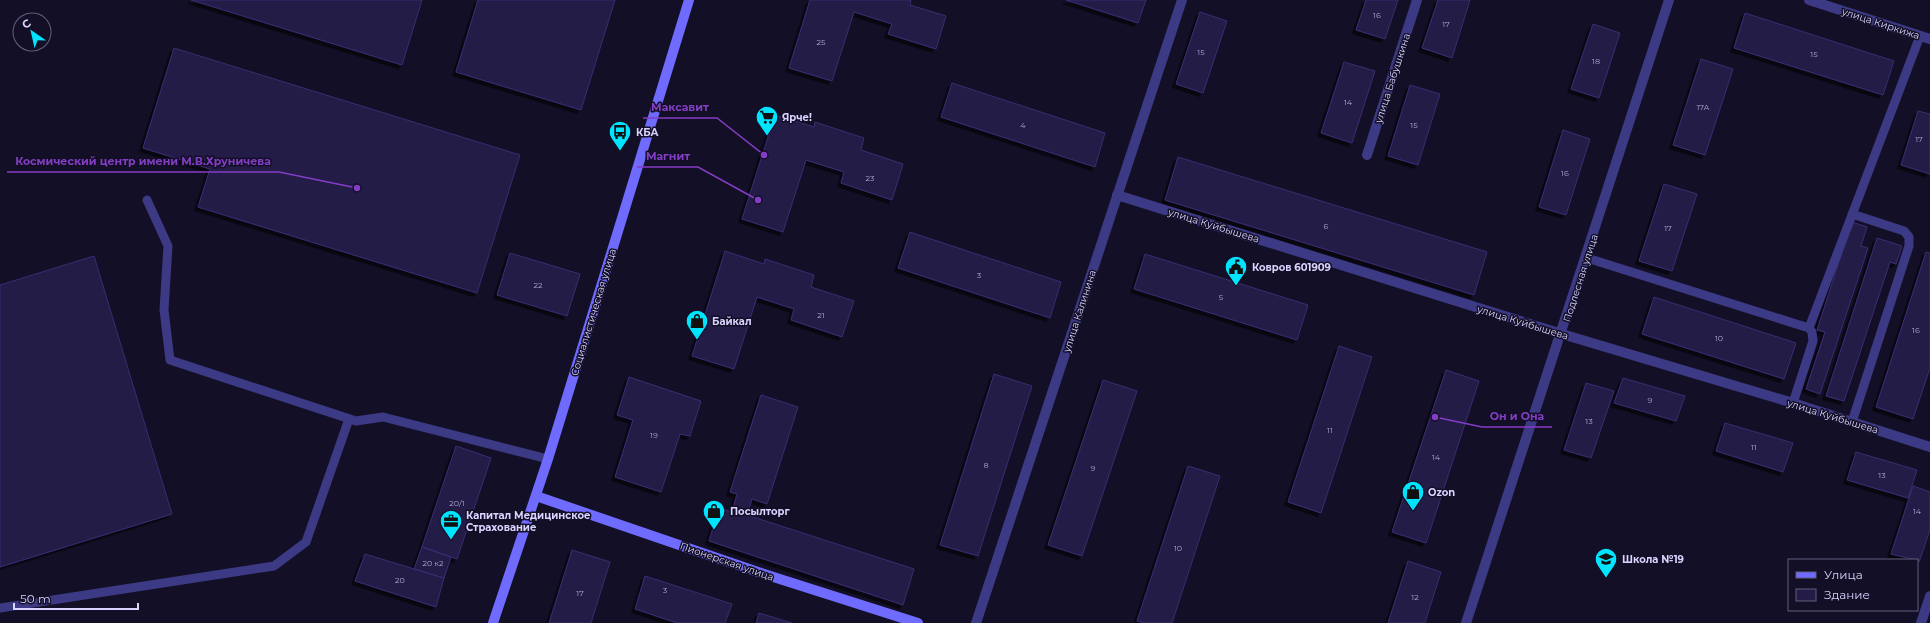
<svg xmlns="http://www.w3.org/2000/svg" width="1930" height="623" viewBox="0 0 1930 623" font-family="Montserrat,sans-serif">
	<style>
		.building { fill: #241b47; stroke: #3b2d73; filter: url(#shadow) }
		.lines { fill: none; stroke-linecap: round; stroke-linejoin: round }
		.lane { stroke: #3d3a85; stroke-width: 9 }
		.street { stroke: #3d3a85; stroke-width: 10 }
		.secondary { stroke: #6f6bff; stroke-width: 10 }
		.labels { text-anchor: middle; stroke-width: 3; stroke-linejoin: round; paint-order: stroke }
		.number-label { font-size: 8px; fill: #aca6d1 }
		.street-label { font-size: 10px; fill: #d9d4ff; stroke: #130f26 }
		.poi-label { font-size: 10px; font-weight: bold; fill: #d9d4ff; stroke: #130f26; text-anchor: start }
		.leader { fill: none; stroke: #843dc5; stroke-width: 1.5 }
		.callout-dot { fill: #843dc5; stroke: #130f26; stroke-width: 1.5 }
		.callout-label { font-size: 11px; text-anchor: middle; font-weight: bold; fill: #843dc5; stroke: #130f26; stroke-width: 3; stroke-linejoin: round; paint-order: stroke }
	</style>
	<defs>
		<filter id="shadow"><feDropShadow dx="-3.5" dy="3.5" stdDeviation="0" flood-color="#0009"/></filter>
	</defs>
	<rect width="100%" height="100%" fill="#130f26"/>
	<path class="building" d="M 191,0 L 422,0 L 402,65 Z
		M 478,0 L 615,0 L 581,110 L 456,72 Z
		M 810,0 L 911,0 L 910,5 L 946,16 L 936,49 L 888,34 L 892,24 L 854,12 L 832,81 L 789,68 Z
		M 1066,0 L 1146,0 L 1138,23 Z
		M 1366,0 L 1398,0 L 1385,39 L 1356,30 Z
		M 1438,0 L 1470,0 L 1452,58 L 1422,48 Z
		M 1200,12 L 1227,21 L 1203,93 L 1176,84 Z
		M 1745,13 L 1894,61 L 1883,95 L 1734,48 Z
		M 1593,24 L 1620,33 L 1599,98 L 1571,89 Z
		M 174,48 L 520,155 L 477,293 L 198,207 L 210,169 L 143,148 Z
		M 1701,59 L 1733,69 L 1705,155 L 1673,145 Z
		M 1344,62 L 1375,71 L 1352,143 L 1321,133 Z
		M 952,83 L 1105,133 L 1095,167 L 941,117 Z
		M 1410,85 L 1440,94 L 1418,165 L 1388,156 Z
		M 1918,111 L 1930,114 L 1930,174 L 1901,165 Z
		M 775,115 L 814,127 L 815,122 L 864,138 L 861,150 L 903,164 L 892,200 L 841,183 L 844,172 L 806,160 L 783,232 L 742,219 Z
		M 1563,130 L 1590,139 L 1566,215 L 1539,207 Z
		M 1178,157 L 1487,252 L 1474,295 L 1165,200 Z
		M 1664,184 L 1697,194 L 1672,271 L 1639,261 Z
		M 1852,222 L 1867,227 L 1861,246 L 1868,248 L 1820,394 L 1806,389 L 1825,332 L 1817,330 Z
		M 910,232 L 1061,282 L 1050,318 L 898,268 Z
		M 1877,238 L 1902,246 L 1896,264 L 1890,262 L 1844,401 L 1826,396 Z
		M 725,251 L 764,264 L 765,259 L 814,275 L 811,287 L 854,301 L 842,337 L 791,320 L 794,309 L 757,297 L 734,369 L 692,356 Z
		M 1926,252 L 1930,253 L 1930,368 L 1913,419 L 1876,407 Z
		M 510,253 L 580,274 L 567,316 L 497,295 Z
		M 1145,254 L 1308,305 L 1297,340 L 1134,289 Z
		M 94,256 L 172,514 L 0,567 L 0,285 Z
		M 1654,297 L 1796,343 L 1784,379 L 1642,334 Z
		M 1339,346 L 1372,357 L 1321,513 L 1288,502 Z
		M 1446,370 L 1479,381 L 1426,543 L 1392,532 Z
		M 994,374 L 1032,386 L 978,556 L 940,545 Z
		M 629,377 L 701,401 L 690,436 L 680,434 L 661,492 L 615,477 L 633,420 L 617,415 Z
		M 1623,378 L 1685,396 L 1676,421 L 1614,403 Z
		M 1103,380 L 1137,391 L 1082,556 L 1048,545 Z
		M 1586,383 L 1614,391 L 1591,458 L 1564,450 Z
		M 761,395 L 798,407 L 767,504 L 752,499 L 747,515 L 914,569 L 903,605 L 709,541 L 719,508 L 732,512 L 737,494 L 730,492 Z
		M 1725,423 L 1793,443 L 1783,472 L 1716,451 Z
		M 456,446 L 491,458 L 457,559 L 422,547 Z
		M 1856,452 L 1917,470 L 1908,498 L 1847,480 Z
		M 1188,466 L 1220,476 L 1172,623 L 1144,623 L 1137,621 Z
		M 1913,486 L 1930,492 L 1930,530 L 1919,562 L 1917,560 L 1891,554 Z
		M 422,547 L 451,557 L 444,578 L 414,569 Z
		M 572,550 L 610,562 L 591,623 L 549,623 Z
		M 365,554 L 444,578 L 436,607 L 355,581 Z
		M 1408,561 L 1441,572 L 1425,623 L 1388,623 Z
		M 645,576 L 732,604 L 725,623 L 677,623 L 635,609 Z
		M 759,613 L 792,623 L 756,623 Z"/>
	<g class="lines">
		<path class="lane" d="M 147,200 L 168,246 L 164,310 L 170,360 L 356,421 L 383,417 L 548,459
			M 1587,258 L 1809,328 L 1812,332 L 1813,341 L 1793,403
			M 1809,328 L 1920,36
			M 1852,422 L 1909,246 L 1909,237 L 1904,231 L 1852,214
			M 0,608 L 274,566 L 306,542 L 349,419"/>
		<path class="street" d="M 1809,0 L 1930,39
			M 1367,155 L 1417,0
			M 1117,195 L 1562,334 L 1793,403 L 1930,447
			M 976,623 L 1182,0
			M 1466,623 L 1669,0
			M 1921,623 L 1930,596"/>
		<path class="secondary" d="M 536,496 L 764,574 L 918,623
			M 493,623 L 548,459 L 689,0"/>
	</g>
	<defs>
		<g id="supermarket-pin" transform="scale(1.15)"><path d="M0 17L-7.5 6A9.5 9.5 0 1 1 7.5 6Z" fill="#00e5ff" stroke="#130f26"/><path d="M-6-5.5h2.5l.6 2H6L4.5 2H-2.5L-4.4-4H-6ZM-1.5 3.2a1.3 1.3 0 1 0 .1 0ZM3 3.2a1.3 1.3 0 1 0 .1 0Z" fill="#111"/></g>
		<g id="bus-pin" transform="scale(1.15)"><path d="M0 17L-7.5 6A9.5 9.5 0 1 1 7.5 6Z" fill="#00e5ff" stroke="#130f26"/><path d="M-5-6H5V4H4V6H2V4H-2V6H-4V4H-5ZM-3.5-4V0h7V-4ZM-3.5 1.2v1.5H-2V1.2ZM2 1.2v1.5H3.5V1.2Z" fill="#111"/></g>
		<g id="civic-pin" transform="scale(1.15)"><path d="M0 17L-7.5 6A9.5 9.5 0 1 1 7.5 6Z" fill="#00e5ff" stroke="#130f26"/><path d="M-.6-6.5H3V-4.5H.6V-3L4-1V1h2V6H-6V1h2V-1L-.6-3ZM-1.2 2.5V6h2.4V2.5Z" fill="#111"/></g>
		<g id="shop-pin" transform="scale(1.15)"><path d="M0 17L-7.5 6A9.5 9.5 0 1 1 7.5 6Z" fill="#00e5ff" stroke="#130f26"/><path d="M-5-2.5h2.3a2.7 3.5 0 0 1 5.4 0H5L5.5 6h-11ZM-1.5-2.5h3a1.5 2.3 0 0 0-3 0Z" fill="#111"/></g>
		<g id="office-pin" transform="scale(1.15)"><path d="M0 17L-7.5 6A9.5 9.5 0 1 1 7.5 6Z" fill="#00e5ff" stroke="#130f26"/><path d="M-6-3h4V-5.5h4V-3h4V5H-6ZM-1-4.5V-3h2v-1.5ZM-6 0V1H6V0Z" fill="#111"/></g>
		<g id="school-pin" transform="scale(1.15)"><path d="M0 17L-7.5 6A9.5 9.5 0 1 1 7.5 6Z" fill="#00e5ff" stroke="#130f26"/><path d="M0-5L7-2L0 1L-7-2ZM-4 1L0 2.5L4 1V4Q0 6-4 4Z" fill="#111"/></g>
	</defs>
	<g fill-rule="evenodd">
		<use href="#supermarket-pin" x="767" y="117"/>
		<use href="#bus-pin" x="620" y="132"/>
		<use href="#civic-pin" x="1236" y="267"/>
		<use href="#shop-pin" x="697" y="321"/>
		<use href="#shop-pin" x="1413" y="492"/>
		<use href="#shop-pin" x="714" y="511"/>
		<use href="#office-pin" x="451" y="521"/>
		<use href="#school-pin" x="1606" y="559"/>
	</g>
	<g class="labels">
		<g class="number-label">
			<text x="1377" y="18">16</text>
			<text x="1446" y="27">17</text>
			<text x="821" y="45">25</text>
			<text x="1201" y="55">15</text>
			<text x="1814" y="57">15</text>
			<text x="1596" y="64">18</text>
			<text x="1348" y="105">14</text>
			<text x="1703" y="110">17А</text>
			<text x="1023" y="128">4</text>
			<text x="1414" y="128">15</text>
			<text x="1919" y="142">17</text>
			<text x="1565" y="176">16</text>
			<text x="870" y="181">23</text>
			<text x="1326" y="229">6</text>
			<text x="1668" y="231">17</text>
			<text x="979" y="278">3</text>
			<text x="538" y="288">22</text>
			<text x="1221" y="300">5</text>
			<text x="821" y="318">21</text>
			<text x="1916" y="333">16</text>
			<text x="1719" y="341">10</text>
			<text x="1650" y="403">9</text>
			<text x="1589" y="424">13</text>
			<text x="1330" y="433">11</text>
			<text x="654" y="438">19</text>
			<text x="1754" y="450">11</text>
			<text x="1436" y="460">14</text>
			<text x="986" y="468">8</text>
			<text x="1093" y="471">9</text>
			<text x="1882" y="478">13</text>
			<text x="457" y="506">20/1</text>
			<text x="1917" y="514">14</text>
			<text x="1178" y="551">10</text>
			<text x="433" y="566">20 к2</text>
			<text x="400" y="583">20</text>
			<text x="665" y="593">3</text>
			<text x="580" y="596">17</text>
			<text x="1415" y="600">12</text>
		</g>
		<g class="street-label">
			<text transform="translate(1881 23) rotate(18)" y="4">улица Киркижа</text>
			<text transform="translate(1392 78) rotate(-72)" y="4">улица Бабушкина</text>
			<text transform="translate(1214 225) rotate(17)" y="4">улица Куйбышева</text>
			<text transform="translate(1580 278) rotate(-72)" y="4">Подлесная улица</text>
			<text transform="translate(1079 311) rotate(-72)" y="4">улица Калинина</text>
			<text transform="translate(593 312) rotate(-73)" y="4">Социалистическая улица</text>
			<text transform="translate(1523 322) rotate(17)" y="4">улица Куйбышева</text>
			<text transform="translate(1833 416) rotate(17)" y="4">улица Куйбышева</text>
			<text transform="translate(727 561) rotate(19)" y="4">Пионерская улица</text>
		</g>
		<g class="poi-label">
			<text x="782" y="121">Ярче!</text>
			<text x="636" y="136">КБА</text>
			<text x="1252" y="271">Ковров 601909</text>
			<text x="712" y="325">Байкал</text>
			<text x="1428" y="496">Ozon</text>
			<text x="730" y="515">Посылторг</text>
			<text x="466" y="519">Капитал Медицинское<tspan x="466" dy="12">Страхование</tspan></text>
			<text x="1622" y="563">Школа №19</text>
		</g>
	</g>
	<path class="leader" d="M764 155L717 118H643M758 200L698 167H637M357 188L279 172H7M1435 417L1482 427H1552"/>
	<g class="callout-dot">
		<circle cx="764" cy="155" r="4"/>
		<circle cx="758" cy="200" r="4"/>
		<circle cx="357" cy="188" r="4"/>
		<circle cx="1435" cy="417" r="4"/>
	</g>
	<g class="callout-label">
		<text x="680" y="111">Максавит</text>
		<text x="668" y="160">Магнит</text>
		<text x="143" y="165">Космический центр имени М.В.Хруничева</text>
		<text x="1517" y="420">Он и Она</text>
	</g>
	<rect x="1788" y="559" width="130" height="52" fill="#130f26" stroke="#625e7d"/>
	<rect x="1796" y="572" width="20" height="6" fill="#6f6bff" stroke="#625e7d"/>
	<text x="1824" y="579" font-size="12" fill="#d9d4ff">Улица</text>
	<rect x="1796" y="589" width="20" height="12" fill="#241b47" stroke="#625e7d"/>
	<text x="1824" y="599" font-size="12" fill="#d9d4ff">Здание</text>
	<g transform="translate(32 32) rotate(326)"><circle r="19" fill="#130f26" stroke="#625e7d"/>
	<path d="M0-3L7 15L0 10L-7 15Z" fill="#00e5ff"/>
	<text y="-6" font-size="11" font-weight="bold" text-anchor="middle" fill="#d9d4ff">С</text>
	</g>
	<path d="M14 603v6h124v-6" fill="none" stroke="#d9d4ff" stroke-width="2"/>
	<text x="20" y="603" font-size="12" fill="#d9d4ff" stroke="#130f26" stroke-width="3" paint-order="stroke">50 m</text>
</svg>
